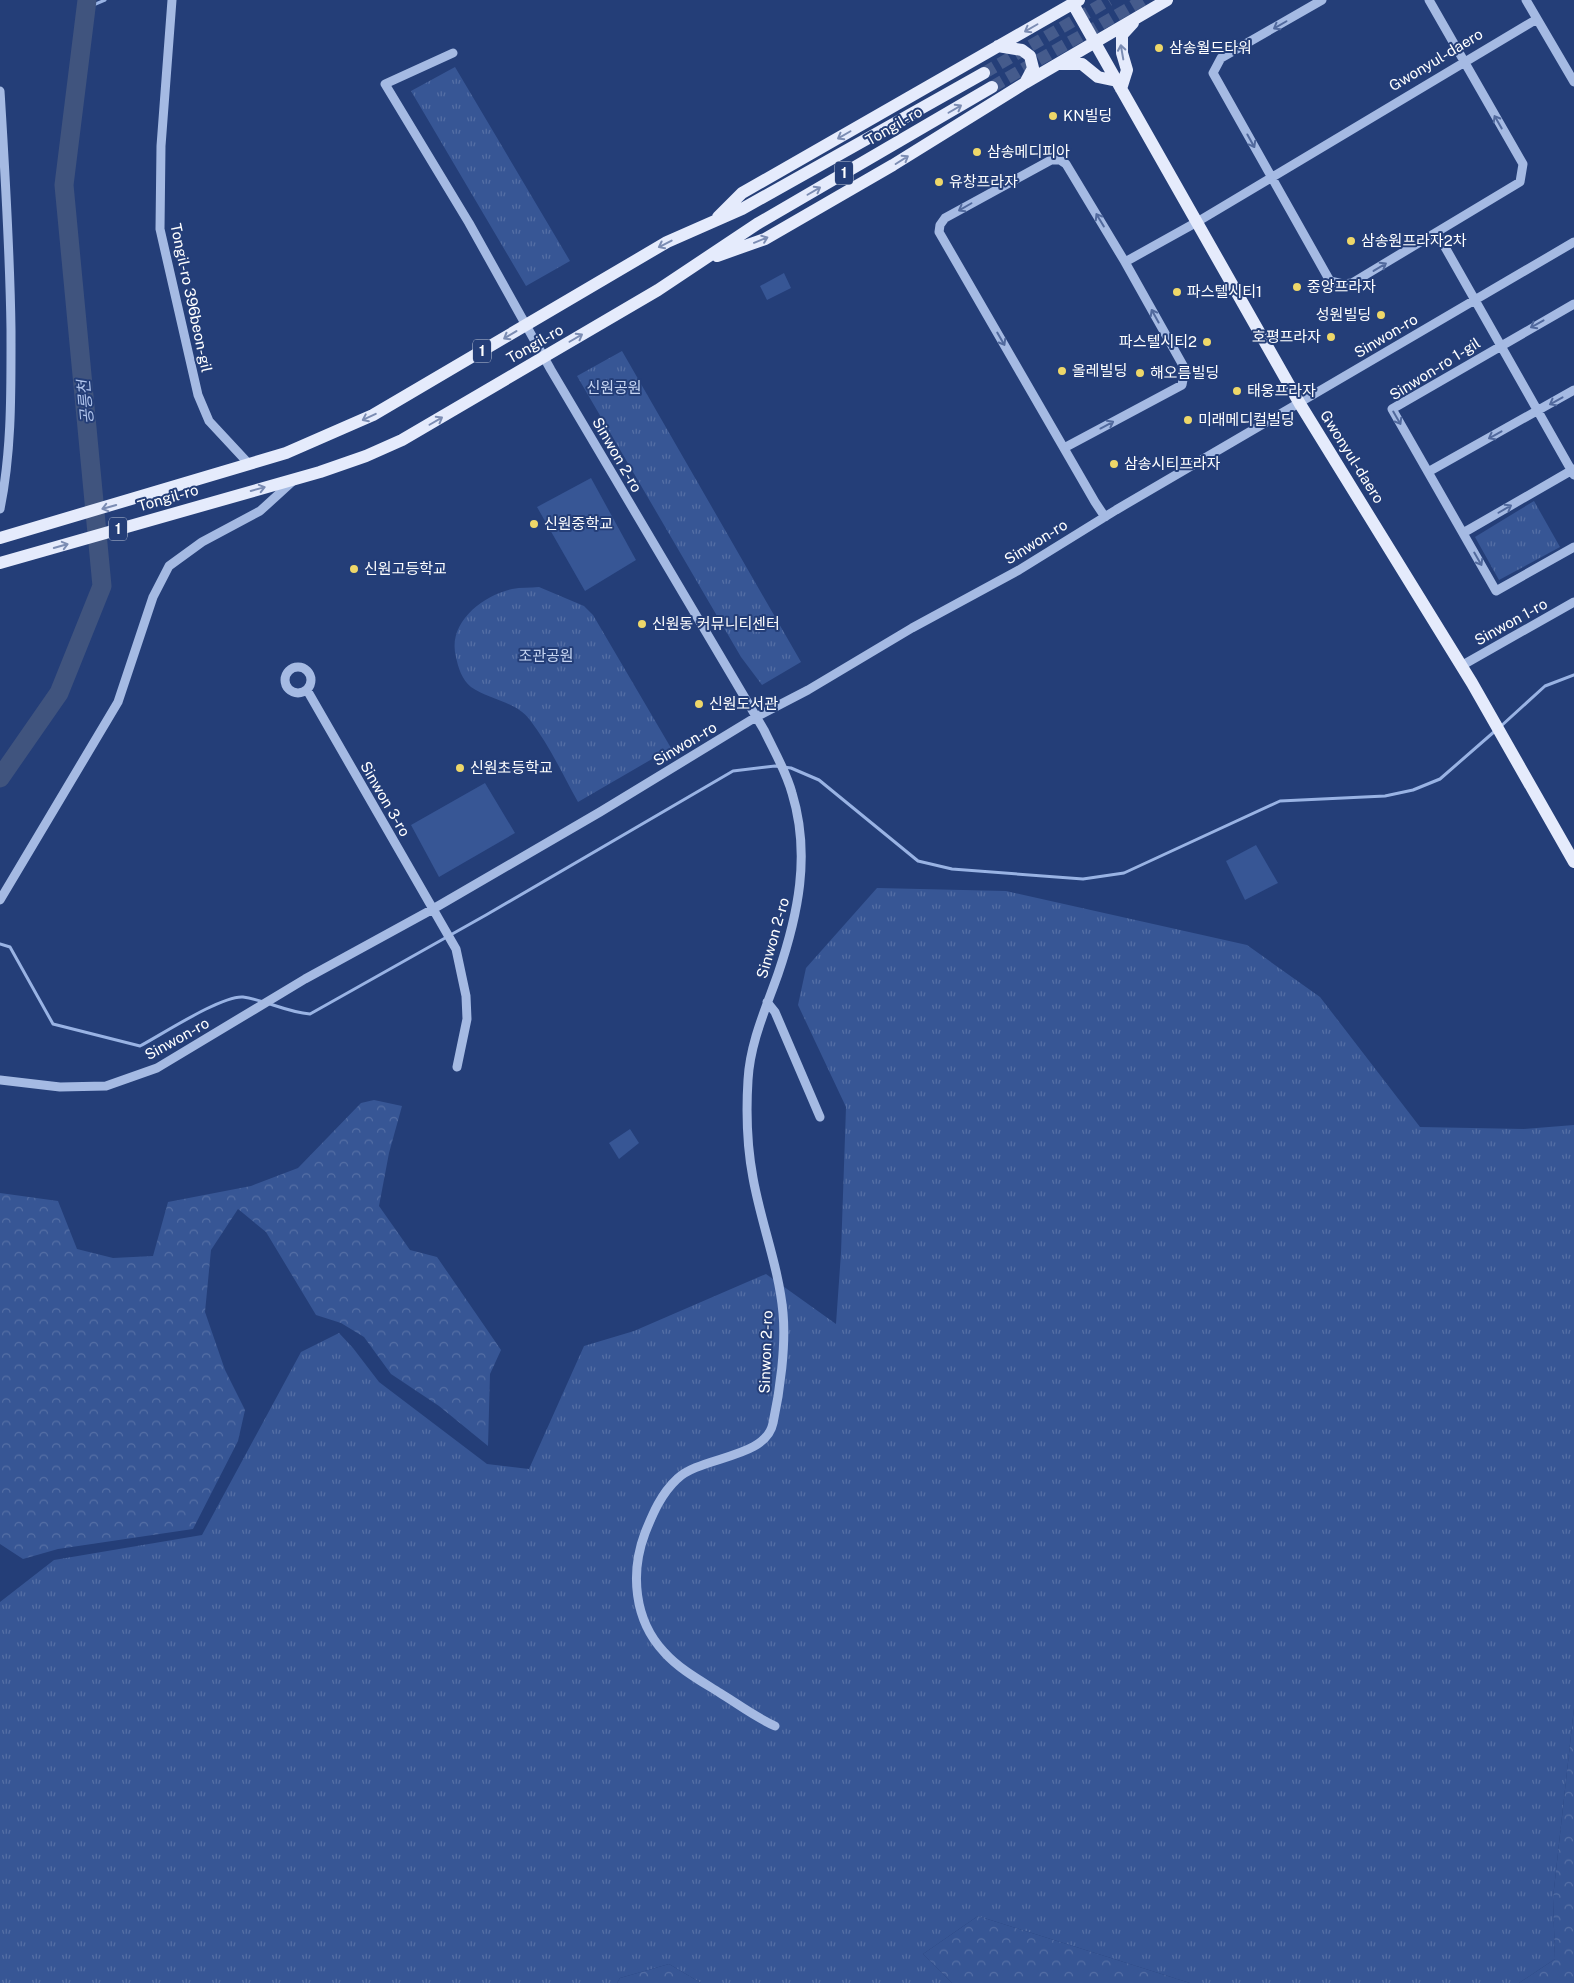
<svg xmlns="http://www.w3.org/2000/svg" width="1574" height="1983" viewBox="0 0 1574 1983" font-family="'Public Sans','Noto Sans KR',sans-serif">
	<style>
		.grass { fill: url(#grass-tufts) }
		.forest { fill: url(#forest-crowns) }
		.garden { fill: #375695 }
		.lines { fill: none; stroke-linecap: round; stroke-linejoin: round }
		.stream { stroke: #99b3e4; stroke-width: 3 }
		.river { stroke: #40547e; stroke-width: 19 }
		.major-tunnel { stroke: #455b8c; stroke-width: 12; stroke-dasharray: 12 6; stroke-linecap: butt }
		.minor { stroke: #a5bae3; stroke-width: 9 }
		.major { stroke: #e5ebfc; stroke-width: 12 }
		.oneway { stroke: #51699d }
		.oneway2 { stroke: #7b8cb3 }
		.poi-dot { fill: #eed769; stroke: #243e78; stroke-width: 2 }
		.labels { text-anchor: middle; stroke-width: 4; stroke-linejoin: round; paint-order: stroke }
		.shield { fill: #243e78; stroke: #bdc5d6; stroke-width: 1 }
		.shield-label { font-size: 14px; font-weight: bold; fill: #fff }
		.poi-label { font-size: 15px; fill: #fff; stroke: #243e78; text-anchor: start }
		.street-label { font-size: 15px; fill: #fff; stroke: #243e78 }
		.park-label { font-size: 15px; fill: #c7d6f3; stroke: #243e78 }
		.water-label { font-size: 16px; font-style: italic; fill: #b0c4ec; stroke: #243e78 }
	</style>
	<defs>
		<pattern id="grass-tufts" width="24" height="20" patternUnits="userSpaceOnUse" patternTransform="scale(1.25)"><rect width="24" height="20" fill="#375695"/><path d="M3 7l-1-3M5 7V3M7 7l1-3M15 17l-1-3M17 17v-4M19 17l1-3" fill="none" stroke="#556fa5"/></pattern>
		<pattern id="forest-crowns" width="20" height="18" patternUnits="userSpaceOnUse" patternTransform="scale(1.25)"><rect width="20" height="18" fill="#375695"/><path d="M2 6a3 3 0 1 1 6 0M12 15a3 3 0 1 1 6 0" fill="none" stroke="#556fa5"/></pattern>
	</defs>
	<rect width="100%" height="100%" fill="#243e78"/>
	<path class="grass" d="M 455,67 L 570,261 L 526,286 L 411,91 Z
		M 622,351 L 801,662 L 762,685 L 741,657 L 577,376 Z
		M 1534,501 L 1560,547 L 1499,580 L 1475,537 Z
		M 539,587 L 584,606 L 593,615 L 671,748 L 578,802 C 563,775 549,745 530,720 C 516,701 489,700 471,687 C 462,680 458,667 456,657 C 447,623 482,596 512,589 C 521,587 530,588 539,587 Z
		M 877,888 L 1006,891 L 1247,945 L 1320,997 L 1420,1127 L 1524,1129 L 1574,1125 L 1574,1708 L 1553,1898 L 1555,1959 L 1519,1983 L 1190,1983 L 978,1916 L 923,1954 L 952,1983 L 701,1983 L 669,1964 L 620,1978 L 617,1983 L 0,1983 L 0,1602 L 54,1560 L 202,1535 L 301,1352 L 339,1333 L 353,1348 L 379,1382 L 487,1464 L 529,1469 L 584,1346 L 634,1331 L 766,1274 L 836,1324 L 841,1253 L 846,1107 L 798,1005 L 806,968 Z"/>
	<path class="forest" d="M 374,1100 L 402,1106 L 389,1153 L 379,1206 L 410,1250 L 437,1257 L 501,1350 L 490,1374 L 488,1446 L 439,1406 L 391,1374 L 364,1337 L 341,1323 L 316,1315 L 266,1232 L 238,1209 L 211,1250 L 205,1312 L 225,1370 L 245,1410 L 238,1441 L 193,1529 L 58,1549 L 23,1559 L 0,1544 L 0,1193 L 58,1201 L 77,1249 L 113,1258 L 153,1256 L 168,1202 L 251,1186 L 298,1168 L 361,1103 Z
		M 1574,1708 L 1574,1983 L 1519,1983 L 1555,1959 L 1553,1898 Z
		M 978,1916 L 1190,1983 L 952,1983 L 923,1954 Z
		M 669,1964 L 701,1983 L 617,1983 L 620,1978 Z"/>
	<path class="garden" d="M 784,273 L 791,288 L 767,300 L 760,286 Z
		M 591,478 L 636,560 L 585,591 L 537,507 Z
		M 485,783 L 515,833 L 439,877 L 411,825 Z
		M 1256,845 L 1278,883 L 1245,900 L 1226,861 Z
		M 630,1129 L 639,1143 L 619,1159 L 609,1143 Z"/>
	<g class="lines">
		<path class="stream" d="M 86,8 L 105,0
			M 1500,727 L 1545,686 L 1574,675
			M 0,944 L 10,947 L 53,1024 L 140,1046 C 161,1035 222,995 243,997 C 265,1000 286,1012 310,1014 L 486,915 L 733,771 L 775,766 L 791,768 L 819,780 L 918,861 L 952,869 L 1083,879 L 1124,873 L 1280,801 L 1385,796 L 1413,790 L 1440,779 L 1495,731"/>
		<path class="river" d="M 0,778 L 59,693 L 102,586 L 64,185 L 87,0"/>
		<path class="major-tunnel" d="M 984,73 L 1109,0
			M 992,87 L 1143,0"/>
		<path class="minor" d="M 172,0 L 161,146 L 160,229 L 198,395 L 209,421 L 249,464
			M 1322,0 L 1221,58 L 1213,73 L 1330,281 L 1343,284 L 1352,283 L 1520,182 L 1523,164 L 1429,0
			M 1526,0 L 1574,82
			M 453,53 L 385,84 L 469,223 L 551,370 L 764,730 C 774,751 786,771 792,793 C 811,855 798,915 778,974 C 766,1008 750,1043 748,1080 C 746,1112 747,1146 753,1178 C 761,1223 779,1268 783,1313 C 786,1346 780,1391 773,1423 C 766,1459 700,1456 677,1479 C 661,1494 653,1513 645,1533 C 630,1573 634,1620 664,1652 C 679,1669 701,1681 720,1693 C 738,1704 755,1717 775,1726
			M 0,91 C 5,171 10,250 11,330 C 11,389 12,451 0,509
			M 1437,233 L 1574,475
			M 1125,262 L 1197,222 L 1537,19
			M 1574,304 L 1392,409 L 1496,591 L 1574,547
			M 1064,448 L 1182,385 L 1185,369 L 1125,262 L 1066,164 L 1060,160 L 1051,160 L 945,218 L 940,225 L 939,232 L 1095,502 L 1105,517
			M 1428,472 L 1574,390
			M 1463,533 L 1574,469
			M 1461,666 L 1574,602
			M285 680a13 13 0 1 1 26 0a13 13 0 1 1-26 0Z
			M 307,690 L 456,949 L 466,996 L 467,1019 L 457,1067
			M 0,900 L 118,702 L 153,597 L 169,566 L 202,542 L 260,511 L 293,481
			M 767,1002 L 775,1012 L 820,1117
			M 0,1080 L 60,1087 L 106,1086 L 157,1068 L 305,979 L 433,909 L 600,812 L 756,717 L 808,690 L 912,628 L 1019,570 L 1116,510 L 1574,242"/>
		<path class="major" d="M 1073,4 L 1300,404 L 1472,683 L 1574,862
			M 998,46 L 1022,50 L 1030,56 L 1033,68 L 1025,83
			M 1060,64 L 1082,64 L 1098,77 L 1117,81
			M 1121,89 L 1127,70 L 1122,53 L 1122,35 L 1133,23
			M 718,217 L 742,193 L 1079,0
			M 717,256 L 765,239 L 893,165 L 1025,83 L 1167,0
			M 0,538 L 286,453 L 373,415 L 667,242 L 742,209 L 984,73
			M 0,563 L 320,472 L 366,456 L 402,440 L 658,290 L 757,224 L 992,87"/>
	</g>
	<defs><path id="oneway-shaft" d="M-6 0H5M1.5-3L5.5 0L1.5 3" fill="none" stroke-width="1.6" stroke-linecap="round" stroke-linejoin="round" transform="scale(1.25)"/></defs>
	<g class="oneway">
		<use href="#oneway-shaft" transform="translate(1280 25) rotate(150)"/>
		<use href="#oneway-shaft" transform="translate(1498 122) rotate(-120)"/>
		<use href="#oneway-shaft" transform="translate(1251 141) rotate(61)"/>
		<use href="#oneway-shaft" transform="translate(965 207) rotate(150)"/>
		<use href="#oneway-shaft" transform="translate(1100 220) rotate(-121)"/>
		<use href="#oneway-shaft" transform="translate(1380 267) rotate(-31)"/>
		<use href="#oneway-shaft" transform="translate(1155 316) rotate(-119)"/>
		<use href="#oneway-shaft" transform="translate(1537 324) rotate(151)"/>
		<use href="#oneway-shaft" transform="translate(1001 339) rotate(60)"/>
		<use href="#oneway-shaft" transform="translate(1556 401) rotate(151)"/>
		<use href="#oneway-shaft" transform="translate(1397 418) rotate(60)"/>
		<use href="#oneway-shaft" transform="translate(1107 425) rotate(-28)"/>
		<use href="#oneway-shaft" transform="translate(1495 435) rotate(151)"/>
		<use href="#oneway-shaft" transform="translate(1505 509) rotate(-30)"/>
		<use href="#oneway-shaft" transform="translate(1478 559) rotate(60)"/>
	</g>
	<g class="oneway2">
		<use href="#oneway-shaft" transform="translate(1031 28) rotate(150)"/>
		<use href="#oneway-shaft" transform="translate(1122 52) rotate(-100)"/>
		<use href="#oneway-shaft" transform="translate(955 109) rotate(-30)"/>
		<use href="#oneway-shaft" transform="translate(844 135) rotate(150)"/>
		<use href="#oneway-shaft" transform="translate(902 160) rotate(-32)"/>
		<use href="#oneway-shaft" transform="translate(814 191) rotate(-30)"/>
		<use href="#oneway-shaft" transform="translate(761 240) rotate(-22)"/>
		<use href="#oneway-shaft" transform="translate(665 244) rotate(153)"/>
		<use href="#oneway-shaft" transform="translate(510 335) rotate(149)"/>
		<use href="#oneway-shaft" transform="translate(576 338) rotate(-30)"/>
		<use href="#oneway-shaft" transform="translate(369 417) rotate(155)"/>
		<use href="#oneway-shaft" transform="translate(436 421) rotate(-30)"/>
		<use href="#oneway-shaft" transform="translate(258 489) rotate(-15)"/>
		<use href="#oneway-shaft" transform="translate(109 507) rotate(164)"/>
		<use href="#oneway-shaft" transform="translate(61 546) rotate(-16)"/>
	</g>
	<g class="poi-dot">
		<circle cx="1159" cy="48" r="5"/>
		<circle cx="1053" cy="116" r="5"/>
		<circle cx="977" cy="152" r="5"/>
		<circle cx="939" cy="182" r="5"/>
		<circle cx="1351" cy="241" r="5"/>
		<circle cx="1297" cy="287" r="5"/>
		<circle cx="1177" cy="292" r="5"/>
		<circle cx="1381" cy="315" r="5"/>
		<circle cx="1331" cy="337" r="5"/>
		<circle cx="1207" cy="342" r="5"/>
		<circle cx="1062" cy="371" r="5"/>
		<circle cx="1140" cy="373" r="5"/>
		<circle cx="1237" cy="391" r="5"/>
		<circle cx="1188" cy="420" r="5"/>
		<circle cx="1114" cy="464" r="5"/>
		<circle cx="534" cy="524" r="5"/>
		<circle cx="354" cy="569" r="5"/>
		<circle cx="642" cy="624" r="5"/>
		<circle cx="699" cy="704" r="5"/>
		<circle cx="460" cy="768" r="5"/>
	</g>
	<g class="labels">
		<g class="shield">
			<rect x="835" y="161.5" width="18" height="23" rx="4"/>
			<rect x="473" y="339.5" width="18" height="23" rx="4"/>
			<rect x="109" y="517.5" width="18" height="23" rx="4"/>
		</g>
		<g class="shield-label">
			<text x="844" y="178">1</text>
			<text x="482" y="356">1</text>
			<text x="118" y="534">1</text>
		</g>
		<g class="poi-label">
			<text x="1169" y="53">삼송월드타워</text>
			<text x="1063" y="121">KN빌딩</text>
			<text x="987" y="157">삼송메디피아</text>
			<text x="949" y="187">유창프라자</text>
			<text x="1361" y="246">삼송원프라자2차</text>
			<text x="1307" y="292">중앙프라자</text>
			<text x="1187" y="297">파스텔시티1</text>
			<text x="1371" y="320" text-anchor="end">성원빌딩</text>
			<text x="1321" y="342" text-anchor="end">호평프라자</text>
			<text x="1197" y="347" text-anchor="end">파스텔시티2</text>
			<text x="1072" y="376">올레빌딩</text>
			<text x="1150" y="378">해오름빌딩</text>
			<text x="1247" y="396">태웅프라자</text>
			<text x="1198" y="425">미래메디컬빌딩</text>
			<text x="1124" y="469">삼송시티프라자</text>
			<text x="544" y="529">신원중학교</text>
			<text x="364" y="574">신원고등학교</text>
			<text x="652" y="629">신원동 커뮤니티센터</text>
			<text x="709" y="709">신원도서관</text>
			<text x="470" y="773">신원초등학교</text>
		</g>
		<g class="street-label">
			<text transform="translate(1436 60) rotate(-31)" y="5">Gwonyul-daero</text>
			<text transform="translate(894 126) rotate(-30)" y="5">Tongil-ro</text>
			<text transform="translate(191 298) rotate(78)" y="5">Tongil-ro 396beon-gil</text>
			<text transform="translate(1386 336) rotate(-31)" y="5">Sinwon-ro</text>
			<text transform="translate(535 344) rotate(-30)" y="5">Tongil-ro</text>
			<text transform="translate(1435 369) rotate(-32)" y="5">Sinwon-ro 1-gil</text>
			<text transform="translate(617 455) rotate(60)" y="5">Sinwon 2-ro</text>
			<text transform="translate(1352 457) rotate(58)" y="5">Gwonyul-daero</text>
			<text transform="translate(168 498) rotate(-16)" y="5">Tongil-ro</text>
			<text transform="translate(1036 542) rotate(-32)" y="5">Sinwon-ro</text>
			<text transform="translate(1511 622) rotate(-29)" y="5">Sinwon 1-ro</text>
			<text transform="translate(685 744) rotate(-31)" y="5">Sinwon-ro</text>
			<text transform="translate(385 799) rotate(60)" y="5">Sinwon 3-ro</text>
			<text transform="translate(773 938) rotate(-74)" y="5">Sinwon 2-ro</text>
			<text transform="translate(177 1039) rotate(-29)" y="5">Sinwon-ro</text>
			<text transform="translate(766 1352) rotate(-88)" y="5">Sinwon 2-ro</text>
		</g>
		<g class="park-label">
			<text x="614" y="393">신원공원</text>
			<text x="546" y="661">조관공원</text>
		</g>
		<g class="water-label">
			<text transform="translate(85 402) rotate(-95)" y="6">공릉천</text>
		</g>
	</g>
</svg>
